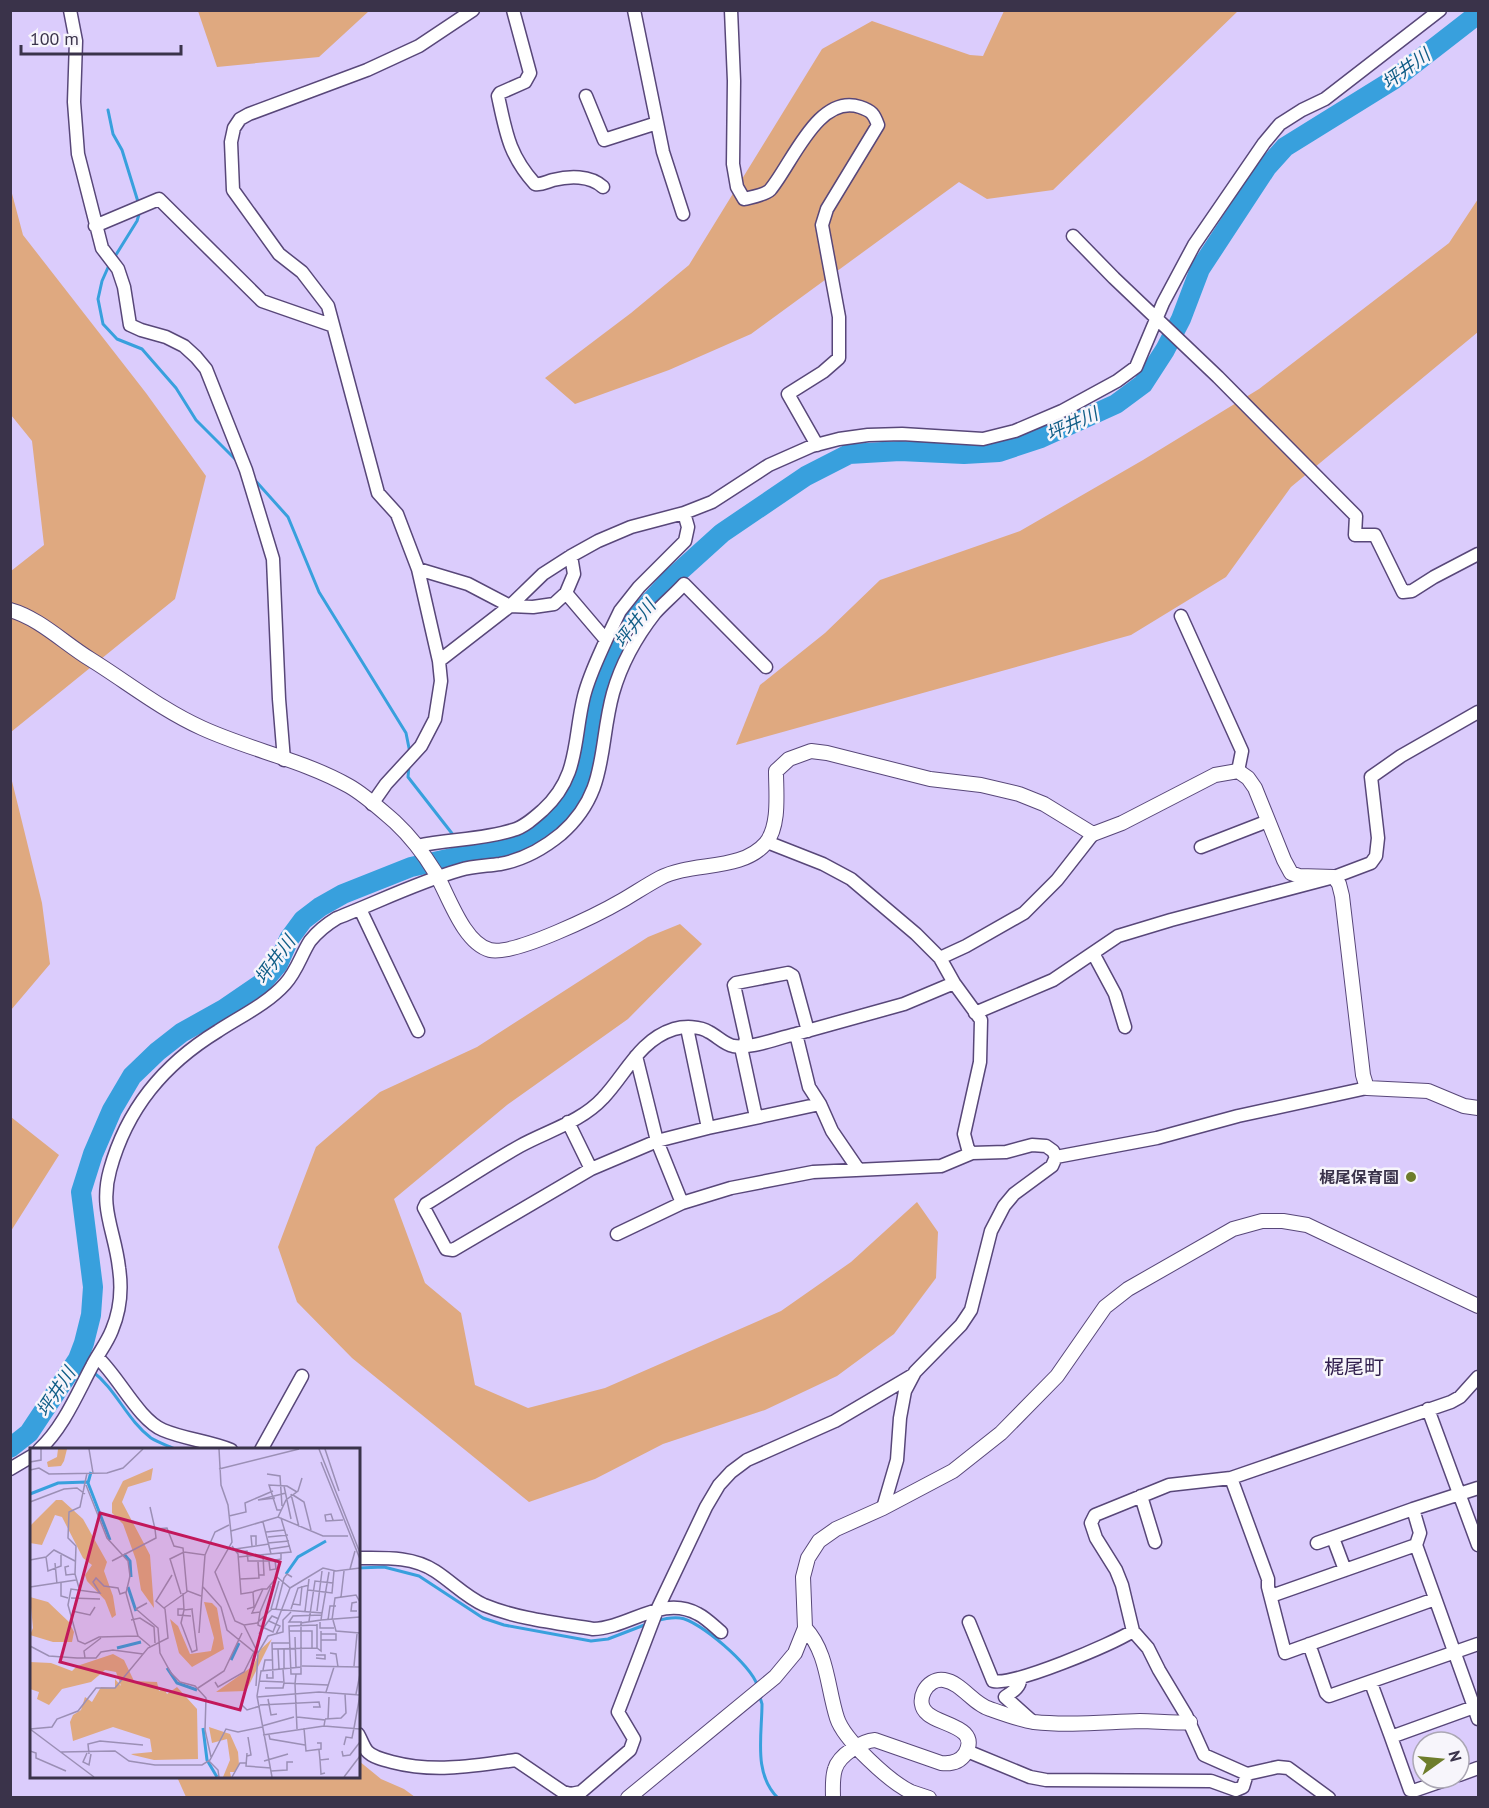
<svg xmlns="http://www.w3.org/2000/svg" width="1489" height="1808" viewBox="0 0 1489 1808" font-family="'PT Sans','Noto Sans JP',sans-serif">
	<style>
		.green { fill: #dfa980 }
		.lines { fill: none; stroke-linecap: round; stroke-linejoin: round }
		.stream { stroke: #38a0dd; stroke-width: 3 }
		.river { stroke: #38a0dd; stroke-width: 20 }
		.minor-casing { stroke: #584779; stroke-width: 15 }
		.tertiary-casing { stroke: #584779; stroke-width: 16 }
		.minor { stroke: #fff; stroke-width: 12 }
		.tertiary { stroke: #fff; stroke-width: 14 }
		.poi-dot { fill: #6e7d2b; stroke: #f7f5fb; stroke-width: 2 }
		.labels { text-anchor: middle; stroke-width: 5; stroke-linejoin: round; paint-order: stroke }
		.poi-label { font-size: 16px; font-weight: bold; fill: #3a334a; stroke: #f7f5fb; text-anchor: end }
		.water-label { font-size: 18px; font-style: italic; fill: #105d86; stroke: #f7f5fb }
		.quarter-label { font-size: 20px; fill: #311f4e; stroke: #f7f5fb }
		.inset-river { fill: none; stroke: #38a0dd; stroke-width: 3 }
		.inset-road { fill: none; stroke: #9b8fb5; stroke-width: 1.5 }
		.view { fill: #c2185b; fill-opacity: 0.15; stroke: #c2185b; stroke-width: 3 }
		.inset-edge { fill: none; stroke: #3a334a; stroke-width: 3 }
	</style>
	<rect width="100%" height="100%" fill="#dbccfc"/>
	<path class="green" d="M 198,11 L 198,10 L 369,11 L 319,57 L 217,67 Z
		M 1004,11 L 1238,11 L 1053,190 L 987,199 L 959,182 L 751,334 L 669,370 L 575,404 L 545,378 L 631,313 L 689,265 L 822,49 L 872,21 L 970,55 L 983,56 Z
		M 10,186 L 23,235 L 146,393 L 206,476 L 175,599 L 11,732 L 11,571 L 44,545 L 32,441 L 11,415 Z
		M 1478,199 L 1478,332 L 1291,487 L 1226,577 L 1131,635 L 736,745 L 760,685 L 825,633 L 880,580 L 1020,531 L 1143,460 L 1259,389 L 1449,243 Z
		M 10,773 L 42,903 L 50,964 L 11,1010 Z
		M 680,924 L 702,944 L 628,1019 L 507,1105 L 394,1199 L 425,1283 L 461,1313 L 475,1385 L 528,1408 L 605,1388 L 781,1311 L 851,1262 L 917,1202 L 938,1232 L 936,1278 L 894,1334 L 837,1376 L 765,1410 L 663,1444 L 595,1479 L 529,1502 L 352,1358 L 297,1302 L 278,1247 L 316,1147 L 380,1092 L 477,1047 L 648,937 Z
		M 11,1117 L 59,1155 L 11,1231 Z
		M 359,1761 L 381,1779 L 404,1789 L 415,1797 L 186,1797 L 177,1777 L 358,1776 Z"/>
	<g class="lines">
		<path class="stream" d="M 108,110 L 113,134 L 122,150 L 139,205
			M 114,258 L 137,221 L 140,211
			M 110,263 L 102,281 L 98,299 L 103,324 L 117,339 L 142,349 L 176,388 L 196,420 L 238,462
			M 253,478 L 288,517 L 319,592 L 406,733 L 410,753
			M 409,765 L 408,777 L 454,836
			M 459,844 L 466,854
			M 78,1359 L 87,1367
			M 92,1371 C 116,1389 127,1420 151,1438 C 159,1443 169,1446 177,1450
			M 358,1568 L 384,1567 L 419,1576 L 483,1618 L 504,1625 L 591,1641 L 608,1639 L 647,1624
			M 656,1621 C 663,1619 673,1617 680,1618 C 699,1620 752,1666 757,1685
			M 759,1694 L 762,1704 C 762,1735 753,1774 778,1798"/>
		<path class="river" d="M 10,1448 L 29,1433 L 78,1359 L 84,1343 L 91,1315 L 93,1287 L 81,1192 L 93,1154 L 112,1110 L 132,1076 L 158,1051 L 181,1033 L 224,1009 L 262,983 L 278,964 L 289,939 L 303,920 L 320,907 L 343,894 L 411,867 L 507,846 L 530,837 L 545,829 L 563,813 L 583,777 L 590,751 L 597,699 L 614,650 L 638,615 L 670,580 L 722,533 L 806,476 L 849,454 L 900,451 L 964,454 L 999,452 L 1041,438 L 1116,404 L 1143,384 L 1165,350 L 1181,319 L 1200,269 L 1267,167 L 1285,147 L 1393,80 L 1478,14"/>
		<g class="minor-casing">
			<path id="minor" d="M 70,10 L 76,41 L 74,102 L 78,154 L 102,248 L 118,269 L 124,287 L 130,325 L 141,330 L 166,337 L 184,346 L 196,357 L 206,369 L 246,470 L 273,559 L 279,699 L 284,760
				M 513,10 L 530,73 L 525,82 L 500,93 L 498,96 C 506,133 509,155 535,184 C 542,185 546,182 553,180 C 569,176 590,175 603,187
				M 634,10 L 663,152 L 683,214
				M 731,10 L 734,81 L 733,164 L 737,187 L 744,199 C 752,197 765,195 770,190 C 792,164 818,93 860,107 C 872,111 874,114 878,125 L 827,209 L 822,225 L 839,317 L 839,358 L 823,372 L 788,394 L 817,445
				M 586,96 L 604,140 L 657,123
				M 95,226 L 159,199 L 262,301 L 331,325
				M 1073,236 L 1114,278 L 1218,377 L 1356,516 L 1355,535 L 1375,535 L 1403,592 L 1412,591 L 1434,577 L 1478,554
				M 418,569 L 468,584 L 510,606 L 533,607 L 554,604 L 566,593 L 574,574 L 571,556
				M 1181,616 L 1242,751 L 1238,771
				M 606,640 L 620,611 L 639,587 L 685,541 L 688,527 L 684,513
				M 439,661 L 510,606 L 543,574 L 571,556 L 598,541 L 631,527 L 684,513 L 712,502 L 769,465 L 812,446 L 839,439 L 868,435 L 902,434 L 983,439 L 1015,431 L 1062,411 L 1117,381 L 1136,367 L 1163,303 L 1194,245 L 1264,143 L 1280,124 L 1302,110 L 1325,99 L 1440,10
				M 372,804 L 386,784 L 421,746 L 435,719 L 441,681 L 439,661 L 418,569 L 397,514 L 378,493 L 328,306 L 302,272 L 279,254 L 233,190 L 231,142 L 234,128 L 240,119 L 249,114 L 367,70 L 419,46 L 473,10
				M 767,842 L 823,864 L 851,879 L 916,934 L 940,958 L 954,983 L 981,1020 L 980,1062 L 964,1134 L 968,1149 L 972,1153
				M 417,846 C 449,839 482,840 513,830 C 524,827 534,818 543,810 C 580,776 573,740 584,696 C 589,676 598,658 606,640 L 566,593
				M 1201,847 L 1268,821
				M 360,909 L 418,1031
				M 1093,953 L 1115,994 L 1125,1027
				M 940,958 L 966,946 L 1024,913 L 1057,880 L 1093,834
				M 975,1013 L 1053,980 L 1118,936 L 1171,920 L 1334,877 L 1371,863 L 1376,856 L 1378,838 L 1371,777 L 1401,756 L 1478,712
				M 687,1028 L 708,1128
				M 796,1034 C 777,1038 752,1049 733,1046 C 724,1044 717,1036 709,1032 C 700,1026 684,1026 674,1029 C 639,1040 626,1074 603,1098 C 581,1122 547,1131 520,1146 C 488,1164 457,1185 426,1204 L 424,1208 L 446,1249 L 453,1250 L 591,1169 L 657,1141 L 708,1128 L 820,1104
				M 636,1056 L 657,1141 L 682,1203
				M 756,1117 L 742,1052 L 746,1039 L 734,985 L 736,983 L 788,973 L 793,976 L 808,1031
				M 568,1122 L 591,1169
				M 1056,1157 L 1157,1138 L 1238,1116 L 1367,1088
				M 858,1169 L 832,1131 L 820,1104 L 809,1087 L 796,1034 L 904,1004 L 954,983
				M 617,1234 L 682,1203 L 731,1188 L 813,1172 L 941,1166 L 972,1153 L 1006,1152 L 1032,1145 L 1046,1146 L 1053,1151 L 1056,1157
				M 97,1357 C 119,1377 138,1419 163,1430 C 184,1439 209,1441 231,1450
				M 1428,1409 L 1478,1545
				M 39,1450 C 63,1428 77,1394 92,1366 C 98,1354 107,1343 112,1330 C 120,1311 122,1288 119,1268 C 115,1231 99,1209 110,1170 C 127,1108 164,1064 218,1031 C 241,1016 267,1004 285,984 C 297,971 301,955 310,941 C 318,931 327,924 337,918 C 378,902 418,882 460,870 C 473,866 487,866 500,864 C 522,860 544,848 561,834 C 609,792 598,747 613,693 C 621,665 637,636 655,613 C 664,603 675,594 684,584 L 766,667
				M 261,1450 L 302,1376
				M 10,1469 L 32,1456
				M 1231,1478 L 1268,1579 L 1268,1587 L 1285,1653 L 1435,1599
				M 1141,1496 L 1155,1542
				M 883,1508 L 897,1460 L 900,1418 L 905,1391 L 915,1372 L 961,1325 L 971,1310 L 991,1231 L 1004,1206 L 1014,1194 L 1052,1166 L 1056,1157
				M 1333,1538 L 1345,1570
				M 1317,1543 L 1413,1509
				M 358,1558 C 384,1558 412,1556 435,1571 C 452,1582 466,1597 484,1605 C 518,1619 557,1623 593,1629 C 629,1628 662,1594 698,1614 C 706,1618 714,1626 721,1632
				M 1271,1596 L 1416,1545
				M 969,1622 L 993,1681 C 1014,1686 1112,1644 1133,1631
				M 1309,1644 L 1326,1693 L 1329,1696 L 1478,1644
				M 1020,1678 C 1021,1687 1012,1692 1005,1697 L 1033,1722
				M 1371,1683 L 1391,1737
				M 1474,1707 L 1416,1545 L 1420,1533 L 1413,1509 L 1478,1488
				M 358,1734 C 361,1739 363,1746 367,1751 C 372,1757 384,1760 392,1762 C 434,1773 473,1766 516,1760 L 563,1792 L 571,1794 L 581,1792 L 630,1750 L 634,1739 L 618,1712 L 657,1610 L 706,1507 L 719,1485 L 731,1472 L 747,1460 L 835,1421 L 913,1375
				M 967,1751 L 1030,1777 L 1046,1780 L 1211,1781 L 1236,1790 L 1243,1787 L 1247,1774
				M 1459,1775 L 1478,1768
				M 1451,1778 L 1416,1790 L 1410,1790 L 1391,1737 L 1474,1707 L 1478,1719
				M 1329,1798 L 1288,1768 L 1278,1767 L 1247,1774 L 1204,1755 L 1186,1715 L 1159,1670 L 1148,1648 L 1133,1631 L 1122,1585 L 1116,1570 L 1096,1538 L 1091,1523 L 1095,1515 L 1100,1513 L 1169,1485 L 1231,1478 L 1451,1402 L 1460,1397 L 1478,1377"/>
		</g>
		<g class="tertiary-casing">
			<path id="tertiary" d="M 10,610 C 39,618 64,643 90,659 C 127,682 162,710 202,728 C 250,750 303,760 349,786 C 365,795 381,810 395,822 C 411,837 424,854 435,872 C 448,894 463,943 490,950 C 514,956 599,914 623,900 C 635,893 647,885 660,878 C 692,861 741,872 766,843 C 780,825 776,793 776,771 L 789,759 L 811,751 L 827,753 L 930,779 L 981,785 L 1019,794 L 1044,804 L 1093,834 L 1122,823 L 1215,775 L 1238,771 L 1248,778 L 1255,788 L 1284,860 L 1291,873 L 1299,876 L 1334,877 L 1339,884 L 1342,896 L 1363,1075 L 1367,1088 L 1428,1091 L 1464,1106 L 1478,1108
				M 805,1628 C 828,1653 827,1687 837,1718 C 844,1740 890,1782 911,1792 C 917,1794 923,1796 929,1798
				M 628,1798 L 775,1677 L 795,1653 L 805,1628 L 803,1577 L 808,1558 L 819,1541 L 836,1529 L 883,1508 L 953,1471 L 1001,1433 L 1057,1376 L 1105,1307 L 1128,1289 L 1233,1229 L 1262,1221 L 1283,1221 L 1307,1225 L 1478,1306
				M 833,1798 C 833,1789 832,1778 835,1769 C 839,1755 862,1741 875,1740 L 941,1763 C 950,1764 959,1763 965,1754 C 981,1727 940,1725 928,1714 C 913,1702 927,1677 944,1680 C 962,1683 973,1704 990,1709 C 1004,1714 1020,1720 1034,1722 C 1069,1726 1105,1722 1140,1721 C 1157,1721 1173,1724 1190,1722"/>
		</g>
		<use href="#minor" class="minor"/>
		<use href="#tertiary" class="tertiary"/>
	</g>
	<circle class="poi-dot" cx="1411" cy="1177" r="6"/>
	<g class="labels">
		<g class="poi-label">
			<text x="1399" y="1183">梶尾保育園</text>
		</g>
		<g class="water-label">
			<text transform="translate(1406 69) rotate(-36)" y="6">坪井川</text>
			<text transform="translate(1072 424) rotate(-24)" y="6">坪井川</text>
			<text transform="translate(635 624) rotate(-52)" y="6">坪井川</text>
			<text transform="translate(275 960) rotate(-54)" y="6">坪井川</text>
			<text transform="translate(56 1392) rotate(-57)" y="6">坪井川</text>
		</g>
		<g class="quarter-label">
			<text x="1354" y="1374">梶尾町</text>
		</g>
	</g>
	<g transform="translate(30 1448)">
		<rect width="330" height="330" fill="#dbccfc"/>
		<path d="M 28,1 L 37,1 L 34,13 L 31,18 L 18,19 L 17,14 L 27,9 ZM 123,20 L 121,32 L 98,39 L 92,54 L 120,107 L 124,160 L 111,142 L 106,112 L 93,76 L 82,65 L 82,55 L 93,33 ZM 26,52 L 32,52 L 53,71 L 77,114 L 74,123 L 83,148 L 86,167 L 82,170 L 75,152 L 57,133 L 55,127 L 62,117 L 53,110 L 32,69 L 25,67 L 12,97 L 0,95 L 0,78 ZM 0,149 L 18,154 L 39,174 L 44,184 L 42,194 L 23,194 L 0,187 L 3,180 ZM 174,154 L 182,155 L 187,160 L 194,201 L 162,219 L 149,205 L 140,171 L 148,178 L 160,206 L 181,203 L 184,190 ZM 242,191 L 216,243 L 186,244 L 223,218 L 231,201 ZM 83,206 L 94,212 L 104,233 L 127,234 L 129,243 L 134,240 L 137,246 L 147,239 L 167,261 L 168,311 L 124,312 L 103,307 L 101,306 L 122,304 L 120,291 L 83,279 L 43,293 L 40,274 L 43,267 L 51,262 L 55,249 L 62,254 L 71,239 L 85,240 L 85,231 L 91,238 L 86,224 L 75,222 L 61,234 L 32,241 L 19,257 L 7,251 L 9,244 L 0,241 L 0,214 L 21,215 L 42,223 L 47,218 ZM 179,279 L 200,286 L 208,304 L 209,317 L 205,324 L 200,324 L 201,329 L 193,329 L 200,312 L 197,291 L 182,295 Z" fill="#dfa980"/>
		<path class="inset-river" d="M 61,24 L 58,35 L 80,92M 0,46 L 28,35 L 57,34M 94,106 L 100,113 L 101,129M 256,126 L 268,109 L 296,93M 98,139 L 106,163M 87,200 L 111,194M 201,212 L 209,195M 137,220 L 147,235 L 167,242M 173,280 L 177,312 L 187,329"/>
		<path class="inset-road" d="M 59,1 L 63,25M 189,1 L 191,37 L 198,57 L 202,94 L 185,124 L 205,173 L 214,177 L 227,175 L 242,161 L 292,165 L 291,172 L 271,175 L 271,219 L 231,223 L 227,248M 289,1 L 330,105M 295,1 L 309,43M 0,14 L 11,12 L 11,1M 291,14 L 330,111M 189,21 L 269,1M 0,22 L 9,20 L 19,26 L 77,25 L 93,20 L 113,1M 237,26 L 250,28 L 252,58M 56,37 L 77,90 L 98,113 L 100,128 L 96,145 L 108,188M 254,38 L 261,71M 261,46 L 269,79M 263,47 L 274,54 L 281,82M 245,50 L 228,52 L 256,45M 0,54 L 34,41 L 47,40 L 55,46M 120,59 L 125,81 L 137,80 L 144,98 L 153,100 L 157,144M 251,62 L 247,62 L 239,37 L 257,38 L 267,44M 199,68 L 216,64 L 215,55 L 243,43M 248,69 L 256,52 L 268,43 L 272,30M 303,72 L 301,66 L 295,67 L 296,73 L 313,72M 233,74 L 241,106M 201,83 L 248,69 L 293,88 L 318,88M 236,84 L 255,82M 238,89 L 258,87M 238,95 L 259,93M 202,98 L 208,106 L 211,146 L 223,144 L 225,143 L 232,141 L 237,141 L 247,129 L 260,140 L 243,184 L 228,177 L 230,164 L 222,165 L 233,141M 222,98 L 221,88 L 226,88 L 226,97M 205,101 L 239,96M 240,101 L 260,98M 207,104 L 217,103 L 218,113 L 239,113M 16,109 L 18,123 L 31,118 L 31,107M 208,109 L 261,104 L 251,70M 0,112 L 16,109 L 24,102 L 45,113M 245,112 L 246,121 L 240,122 L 239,113 L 251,111 L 251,105M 82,113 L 126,90 L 125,81M 25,115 L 27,136M 39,118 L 35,119 L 36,127 L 45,126M 320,121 L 325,103M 229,127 L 234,127 L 233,107M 210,131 L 229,130 L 228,114M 31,135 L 31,148 L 38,150M 0,139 L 46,132M 173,139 L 191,159 L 197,182 L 224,204 L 214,224 L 188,239 L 185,234M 49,140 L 45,126 L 46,98 L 38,90 L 39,64 L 50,59 L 57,25M 260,140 L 293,120 L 306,123 L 330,120M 278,142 L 302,145 L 304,123M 96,144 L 90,146 L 88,140 L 74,138 L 66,130 L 63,134 L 70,145 L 41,141 L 38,157 L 48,193 L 55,196 L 69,189 L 108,188 L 120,198M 153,145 L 154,162 L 163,161M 151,146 L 140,111 L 154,104 L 175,107 L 185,84 L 199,77M 311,149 L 314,123M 41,150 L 70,151M 117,155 L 106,161 L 128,180 L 130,205 L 141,225 L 150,234 L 165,238 L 176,250 L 175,282 L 181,309M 263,156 L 270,157 L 272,138M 134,160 L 158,143 L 171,148M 154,161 L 148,161 L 148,167 L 161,168M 217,161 L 224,159 L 223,144M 241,161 L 249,133M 246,161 L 254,130 L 257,126 L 262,129M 261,161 L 268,140 L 279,137M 154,162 L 151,175 L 162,204 L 167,202 L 162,162M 42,163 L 60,167 L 65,159M 275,163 L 279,131M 287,163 L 292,123M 327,163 L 321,163 L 322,155 L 327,154M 230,164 L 241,138M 292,165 L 299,124M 101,172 L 110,170 L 124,179 L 125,195M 291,172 L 330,169M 298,172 L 300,158 L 306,158M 302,172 L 305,150 L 326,147 L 330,154M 303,172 L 306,183 L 330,185M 239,173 L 250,178 L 246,186M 279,173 L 285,133 L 303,135M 272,174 L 259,174 L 263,168 L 292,167M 290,174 L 290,180 L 304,180M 214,177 L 228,205 L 226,238M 259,183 L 282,183 L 282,200M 169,185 L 175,107M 229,186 L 242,168 L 249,171M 291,186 L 306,186 L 306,192 L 291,192M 265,189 L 266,220M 0,198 L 19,208 L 47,210 L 66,210 L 71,204 L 83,202 L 113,206M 287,200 L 291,203 L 291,183M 242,201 L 287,200 L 287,176M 248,201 L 249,221M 254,201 L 254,220M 228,205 L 238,188 L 253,184 L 253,172 L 261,164M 300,205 L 306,206 L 308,219M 55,210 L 54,203 L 71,190M 286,210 L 295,211 L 295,207 L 286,207M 272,218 L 330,219M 324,218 L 327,186M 253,221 L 254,235 L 298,237M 233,222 L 235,212 L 243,212M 237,226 L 237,230 L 243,230 L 242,195 L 259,195M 266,226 L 261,226 L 259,178 L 287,177M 229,233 L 253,234M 168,240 L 194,223 L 212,185M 235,240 L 253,240 L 254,235M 296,244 L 304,219M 326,246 L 330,226M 227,248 L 242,329M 227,249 L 289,244 L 330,247M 238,251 L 241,267 L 247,266M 212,257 L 217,262 L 230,258M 230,257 L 289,254 L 290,259 L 283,259M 267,269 L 295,272 L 294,278M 295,271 L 311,270 L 316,265 L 315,246M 298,271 L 299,249M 232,278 L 264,269M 274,280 L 276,303 L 291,301 L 291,295 L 287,295M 324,280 L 330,247M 0,281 L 22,279 L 27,271 L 48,263 L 66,240 L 85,240 L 118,200 L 138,190 L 135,161 L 126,153 L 142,127M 0,281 L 64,329M 267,281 L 265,236 L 266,226 L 271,226 L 271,219M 233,287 L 294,278 L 330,281M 239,287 L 240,291 L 275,297M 314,297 L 316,289 L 322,290 L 324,280M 289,302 L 290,312 L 299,311M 0,303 L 6,305 L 6,310 L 36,323M 312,303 L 313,308 L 320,307 L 330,294M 31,304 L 85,303 L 99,313 L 125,317 L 172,317 L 180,312 L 196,281 L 208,284 L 232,279M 57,305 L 53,314 L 59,317 L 61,306M 217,305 L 216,318 L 241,320M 59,306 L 58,296 L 70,293 L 113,297M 217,308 L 221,307 L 218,289M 290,312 L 291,326 L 295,325M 179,313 L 188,322 L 189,329M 234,313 L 258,306M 241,323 L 257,322 L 257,314 L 263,314M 202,329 L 210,315 L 217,315M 314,329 L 330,308"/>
		<path class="view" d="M 70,65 L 250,114 L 210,262 L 30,214 Z"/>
		<rect width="330" height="330" class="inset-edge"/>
	</g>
	<rect width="1489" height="1808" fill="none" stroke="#3a334a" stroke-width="24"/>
	<g transform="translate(1441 1760) rotate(75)"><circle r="28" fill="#f7f5fb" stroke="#aba7b4" stroke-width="1.5"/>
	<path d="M0-4.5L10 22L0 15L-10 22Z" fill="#6e7d2b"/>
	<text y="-9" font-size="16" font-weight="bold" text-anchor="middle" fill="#3a334a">N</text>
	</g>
	<path d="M21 45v9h160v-9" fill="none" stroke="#3a334a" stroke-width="3"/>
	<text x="30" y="45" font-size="18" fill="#3a334a" stroke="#f7f5fb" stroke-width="4.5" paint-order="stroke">100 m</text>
</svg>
